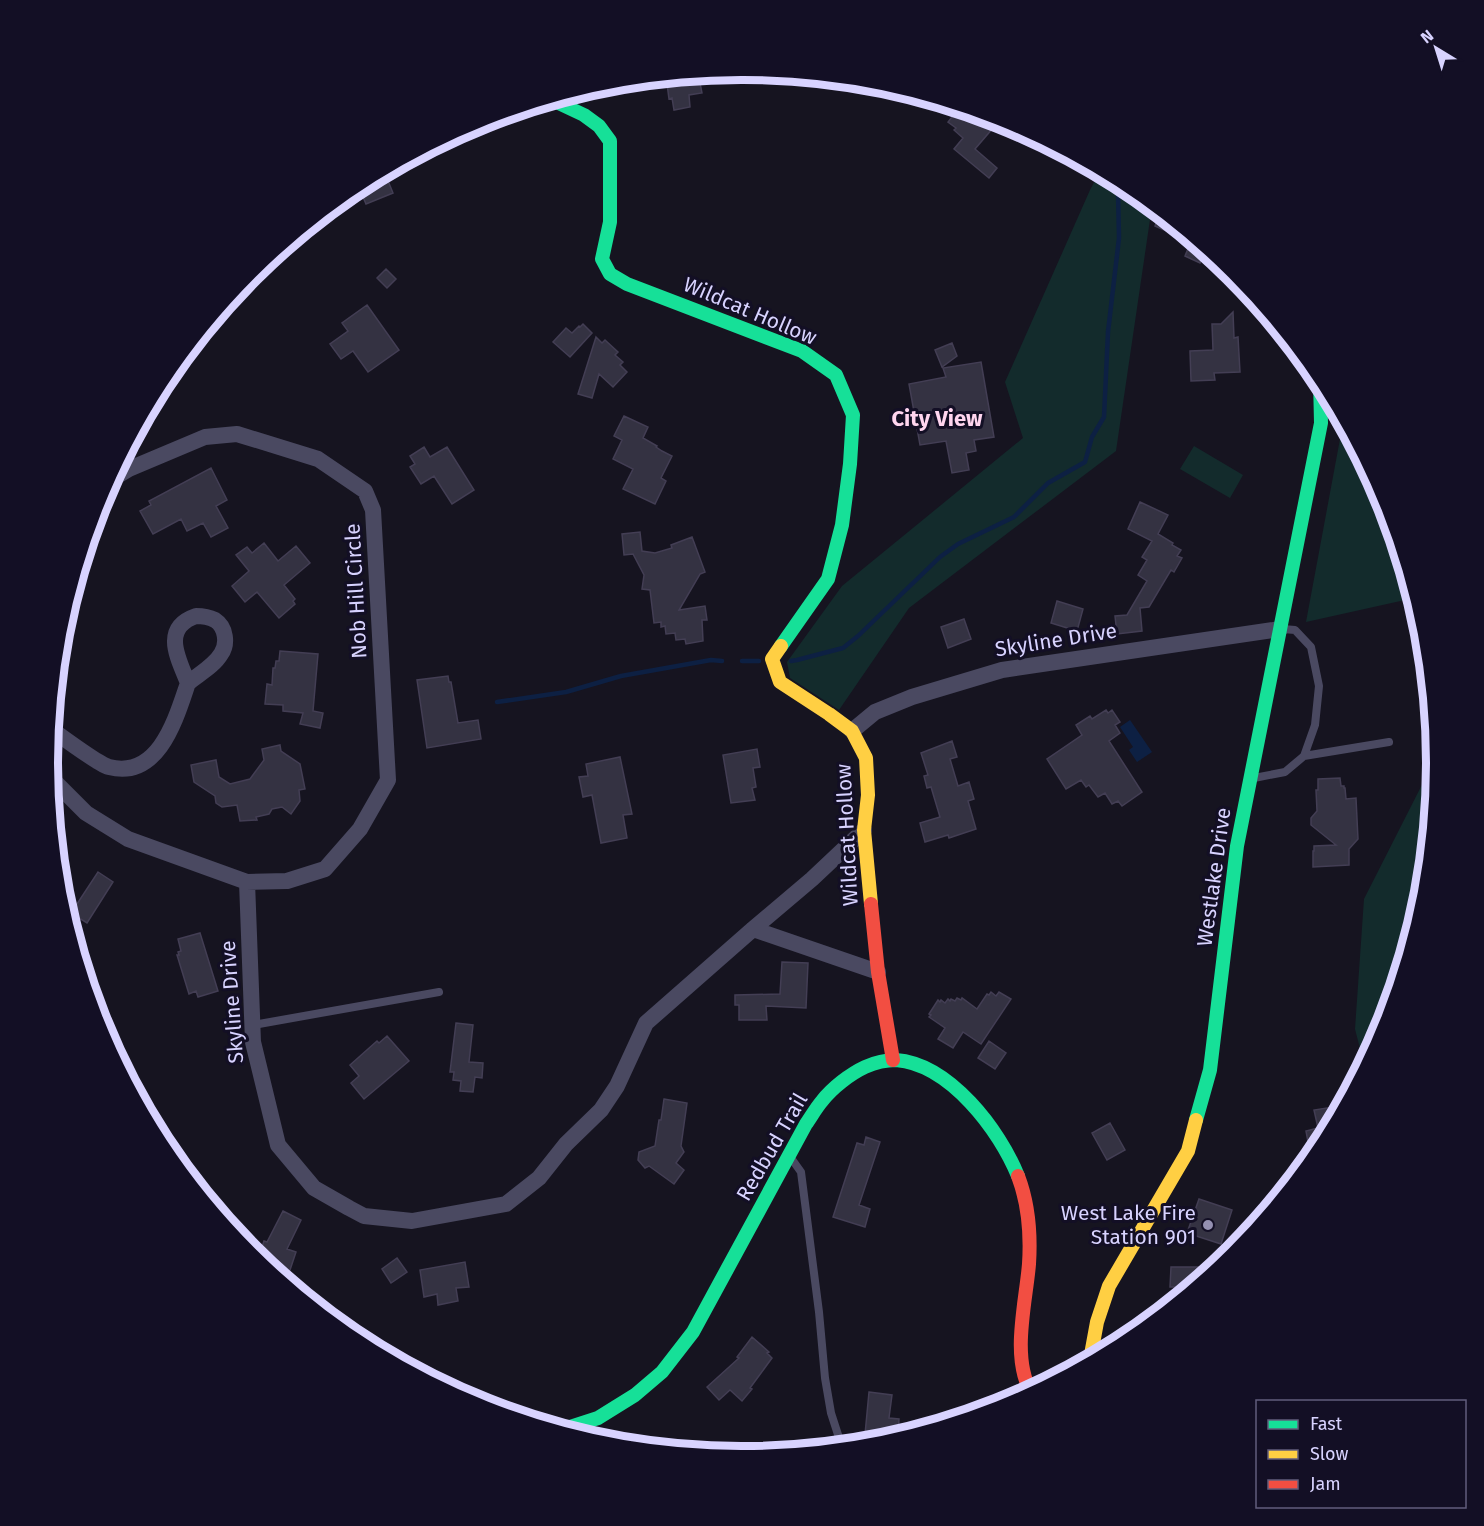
<svg xmlns="http://www.w3.org/2000/svg" width="1484" height="1526" viewBox="0 0 1484 1526" font-family="'Fira Sans',sans-serif">
	<style>
		.green { fill: #132b2c }
		.water { fill: #0d2043 }
		.lines { fill: none; stroke-linecap: round; stroke-linejoin: round }
		.stream { stroke: #0d2043; stroke-width: 4.5 }
		.building { fill: #343242; stroke: #433e54; stroke-width: 1.5 }
		.lane { stroke: #4a4961; stroke-width: 8 }
		.street { stroke: #4a4961; stroke-width: 16 }
		.fast { stroke: #16e098; stroke-width: 14 }
		.slow { stroke: #ffcf43; stroke-width: 14 }
		.jam { stroke: #f24e42; stroke-width: 14 }
		.poi-dot { fill: #9490b1; stroke: #130f25; stroke-width: 2 }
		.labels { text-anchor: middle; stroke-width: 6; stroke-linejoin: round; paint-order: stroke }
		.street-label { font-size: 21px; fill: #d8d3ff; stroke: #130f25 }
		.poi-label { font-size: 21px; fill: #d8d3ff; stroke: #130f25; text-anchor: end }
		.neighbourhood-label { font-size: 22px; font-weight: bold; fill: #ffd5ef; stroke: #130f25 }
		.rim { fill: none; stroke: #d8d3ff; stroke-width: 8 }
	</style>
	<rect width="100%" height="100%" fill="#161420"/>
	<path class="green" d="M 1100,171 L 1128,186 L 1152,206 L 1116,451 L 909,608 L 839,710 L 790,678 L 787,662 L 842,586 L 1023,438 L 1005,382 L 1090,190 Z
		M 1343,423 L 1383,498 L 1414,598 L 1306,622 Z
		M 1194,446 L 1243,475 L 1230,498 L 1180,469 Z
		M 1436,761 L 1423,899 L 1383,1029 L 1364,1064 L 1355,1029 L 1364,899 L 1433,763 Z"/>
	<path class="water" d="M 1130,720 L 1152,752 L 1137,762 L 1129,750 L 1133,747 L 1120,727 Z"/>
	<g class="lines">
		<path class="stream" d="M 430,150 L 435,144
			M 742,661 L 759,661
			M 791,661 L 797,660 L 843,648 L 858,636 L 940,557 L 958,544 L 1014,517 L 1048,483 L 1085,462 L 1092,437 L 1104,417 L 1108,332 L 1119,238 L 1118,192 L 1123,183
			M 497,702 L 566,692 L 621,676 L 711,660 L 722,661"/>
	</g>
	<path class="building" d="M 698,73 L 702,93 L 689,95 L 690,107 L 674,110 L 672,98 L 669,99 L 666,76 Z
		M 929,98 L 1000,120 L 975,149 L 997,168 L 989,178 L 954,149 L 963,138 L 954,130 L 956,128 L 948,122 L 952,117 L 928,99 Z
		M 384,171 L 393,193 L 366,204 L 358,185 Z
		M 1160,213 L 1190,237 L 1188,240 L 1155,226 Z
		M 1192,239 L 1205,250 L 1200,263 L 1185,256 Z
		M 386,269 L 396,279 L 387,288 L 377,278 Z
		M 367,305 L 399,350 L 368,372 L 353,351 L 341,359 L 330,344 L 348,331 L 342,323 Z
		M 1233,312 L 1234,338 L 1238,337 L 1240,372 L 1214,373 L 1215,380 L 1191,381 L 1190,351 L 1213,350 L 1212,324 L 1221,324 Z
		M 583,324 L 592,333 L 570,357 L 553,342 L 566,328 L 572,333 L 579,326 L 580,327 Z
		M 596,337 L 602,343 L 605,340 L 618,352 L 615,355 L 623,362 L 620,365 L 627,372 L 613,387 L 599,374 L 592,398 L 578,394 Z
		M 952,343 L 957,356 L 942,367 L 935,350 Z
		M 981,362 L 994,437 L 974,440 L 976,451 L 966,453 L 969,470 L 952,473 L 946,441 L 920,445 L 909,384 L 946,377 L 943,368 Z
		M 624,416 L 648,427 L 643,438 L 657,446 L 656,447 L 662,451 L 672,456 L 661,478 L 666,481 L 655,504 L 623,489 L 633,469 L 613,459 L 622,440 L 614,436 Z
		M 424,447 L 430,457 L 447,447 L 474,490 L 452,504 L 434,476 L 421,484 L 410,467 L 415,464 L 410,456 Z
		M 211,468 L 227,500 L 216,506 L 228,528 L 211,537 L 203,523 L 187,531 L 181,519 L 153,534 L 140,511 L 151,505 L 149,501 Z
		M 1140,502 L 1168,515 L 1158,534 L 1173,543 L 1172,545 L 1181,550 L 1177,556 L 1182,558 L 1174,572 L 1171,570 L 1149,607 L 1140,608 L 1142,631 L 1117,634 L 1115,616 L 1127,615 L 1147,581 L 1138,575 L 1147,560 L 1142,557 L 1152,541 L 1128,529 Z
		M 640,532 L 642,551 L 655,553 L 672,548 L 671,545 L 692,537 L 705,572 L 700,574 L 679,610 L 705,606 L 707,620 L 702,620 L 703,641 L 686,644 L 685,639 L 676,640 L 675,633 L 666,634 L 665,626 L 661,627 L 661,622 L 654,623 L 650,590 L 642,589 L 644,575 L 633,554 L 624,555 L 622,534 Z
		M 264,543 L 278,561 L 296,546 L 310,563 L 284,585 L 295,599 L 293,601 L 295,604 L 279,618 L 257,592 L 245,602 L 232,586 L 249,571 L 236,555 L 247,547 L 252,553 Z
		M 1057,601 L 1083,609 L 1077,631 L 1051,623 Z
		M 964,619 L 971,639 L 948,648 L 941,627 Z
		M 280,651 L 318,654 L 313,711 L 323,713 L 320,728 L 300,724 L 303,713 L 283,711 L 283,705 L 265,704 L 267,684 L 272,685 L 273,668 L 275,668 L 276,661 L 279,661 Z
		M 448,676 L 449,682 L 451,682 L 458,723 L 478,720 L 481,739 L 427,748 L 417,680 Z
		M 1106,710 L 1108,713 L 1112,710 L 1120,722 L 1115,725 L 1120,733 L 1109,741 L 1142,792 L 1122,806 L 1118,801 L 1112,804 L 1105,793 L 1098,797 L 1089,785 L 1086,787 L 1081,780 L 1066,789 L 1047,759 L 1082,735 L 1076,725 L 1090,716 L 1092,719 Z
		M 952,741 L 957,757 L 950,759 L 958,786 L 969,782 L 974,799 L 968,801 L 976,829 L 949,838 L 948,835 L 925,842 L 920,823 L 940,817 L 931,787 L 927,788 L 924,776 L 928,775 L 921,753 Z
		M 280,745 L 281,751 L 300,764 L 305,789 L 299,790 L 300,801 L 291,814 L 282,807 L 272,809 L 269,814 L 256,817 L 257,820 L 240,821 L 237,805 L 222,807 L 216,803 L 215,796 L 194,782 L 191,765 L 216,760 L 219,777 L 230,784 L 250,779 L 264,760 L 262,749 Z
		M 757,749 L 760,767 L 753,768 L 756,787 L 752,788 L 755,800 L 731,803 L 723,755 Z
		M 620,757 L 632,814 L 623,815 L 627,838 L 601,843 L 592,795 L 583,797 L 579,777 L 588,776 L 586,764 Z
		M 1340,778 L 1341,786 L 1344,786 L 1344,788 L 1345,788 L 1346,799 L 1356,798 L 1358,839 L 1349,849 L 1349,865 L 1313,867 L 1313,851 L 1314,851 L 1314,846 L 1336,845 L 1311,825 L 1311,818 L 1317,811 L 1316,790 L 1318,790 L 1318,779 Z
		M 98,872 L 113,882 L 87,923 L 71,913 Z
		M 200,933 L 218,991 L 198,997 L 196,991 L 189,994 L 177,955 L 179,955 L 178,952 L 181,951 L 178,939 Z
		M 782,962 L 808,963 L 806,1008 L 766,1006 L 767,1020 L 739,1020 L 739,1005 L 735,1005 L 735,995 L 780,994 Z
		M 991,992 L 996,996 L 999,992 L 1011,999 L 981,1044 L 963,1032 L 953,1048 L 938,1039 L 945,1028 L 929,1017 L 931,1015 L 929,1014 L 938,1000 L 940,1002 L 941,1000 L 945,1003 L 948,999 L 950,1001 L 951,999 L 955,1001 L 957,998 L 961,1000 L 962,998 L 977,1009 L 987,994 L 989,995 Z
		M 456,1023 L 473,1025 L 469,1062 L 483,1063 L 482,1078 L 475,1077 L 473,1092 L 460,1091 L 461,1081 L 453,1080 L 454,1072 L 450,1072 Z
		M 387,1036 L 409,1061 L 364,1099 L 351,1083 L 359,1076 L 350,1065 L 377,1041 L 379,1043 Z
		M 989,1041 L 1006,1053 L 995,1069 L 978,1058 Z
		M 664,1099 L 687,1103 L 681,1146 L 684,1152 L 676,1163 L 684,1170 L 674,1184 L 649,1166 L 645,1168 L 638,1160 L 639,1152 L 655,1146 L 659,1120 L 661,1120 Z
		M 1333,1107 L 1336,1118 L 1319,1149 L 1311,1158 L 1306,1131 L 1318,1128 L 1314,1110 Z
		M 1110,1123 L 1125,1150 L 1107,1160 L 1092,1133 Z
		M 866,1137 L 880,1142 L 859,1205 L 870,1209 L 865,1227 L 833,1217 L 857,1143 L 864,1145 Z
		M 1199,1199 L 1232,1210 L 1221,1244 L 1187,1233 Z
		M 283,1211 L 301,1220 L 287,1249 L 296,1252 L 286,1282 L 258,1259 L 264,1241 L 267,1242 Z
		M 397,1258 L 407,1272 L 391,1283 L 382,1269 Z
		M 465,1262 L 469,1287 L 456,1288 L 458,1301 L 438,1305 L 437,1294 L 424,1297 L 420,1270 Z
		M 1171,1267 L 1217,1267 L 1192,1287 L 1170,1287 Z
		M 752,1337 L 769,1352 L 767,1353 L 772,1358 L 750,1388 L 752,1389 L 742,1401 L 730,1390 L 719,1400 L 707,1387 L 739,1358 L 737,1357 Z
		M 869,1392 L 892,1395 L 889,1418 L 899,1419 L 898,1437 L 877,1444 L 864,1445 Z"/>
	<g class="lines">
		<path class="lane" d="M 1304,756 L 1389,742
			M 1254,778 L 1285,772 L 1304,756 L 1315,725 L 1319,686 L 1311,647 L 1295,630 L 1283,629
			M 253,1025 L 439,992
			M 791,1158 L 801,1172 L 819,1312 L 825,1378 L 831,1413 L 842,1447"/>
		<path class="street" d="M 196,616 C 203,616 209,617 215,620 C 226,627 228,644 221,654 C 214,666 199,674 188,683 C 178,658 161,628 196,616 Z
			M 51,729 C 66,740 81,751 97,761 C 101,763 105,766 109,767 C 159,780 176,718 188,683
			M 852,731 L 875,712 L 912,697 L 1002,670 L 1280,629
			M 49,776 L 86,813 L 128,839 L 247,882 L 287,881 L 325,869 L 360,829 L 388,780 L 373,510 L 365,491 L 318,459 L 237,434 L 205,437 L 129,469 L 109,481
			M 247,882 L 253,1042 L 278,1145 L 314,1188 L 349,1208 L 364,1216 L 412,1221 L 506,1204 L 539,1178 L 566,1144 L 601,1110 L 617,1086 L 646,1023 L 753,929 L 812,879 L 864,830
			M 753,929 L 878,972"/>
		<path class="fast" d="M 550,99 L 584,115 L 599,126 L 610,141 L 610,222 L 602,259 L 610,274 L 627,284 L 802,351 L 836,375 L 853,415 L 850,464 L 842,525 L 828,579 L 781,646
			M 1196,1120 L 1210,1070 L 1237,846 L 1321,423 L 1320,379
			M 561,1430 L 598,1418 L 635,1395 L 662,1372 L 693,1332 L 806,1124 C 811,1117 816,1108 822,1101 C 832,1088 850,1074 865,1067 C 874,1063 887,1060 896,1060 C 950,1064 1000,1131 1018,1176"/>
		<path class="slow" d="M 781,646 L 772,659 L 780,682 L 829,714 L 852,731 L 866,758 L 868,795 L 864,830 L 871,904
			M 1090,1360 L 1097,1322 L 1109,1286 L 1188,1151 L 1196,1120"/>
		<path class="jam" d="M 871,904 L 878,972 L 893,1060
			M 1018,1176 C 1029,1205 1031,1233 1029,1264 C 1026,1302 1011,1357 1031,1392"/>
	</g>
	<circle class="poi-dot" cx="1208" cy="1225" r="6"/>
	<g class="labels">
		<g class="street-label">
			<text transform="translate(750 311) rotate(23)" y="7">Wildcat Hollow</text>
			<text transform="translate(356 591) rotate(-93)" y="7">Nob Hill Circle</text>
			<text transform="translate(1056 640) rotate(-9)" y="7">Skyline Drive</text>
			<text transform="translate(847 835) rotate(-93)" y="7">Wildcat Hollow</text>
			<text transform="translate(1214 877) rotate(-82)" y="7">Westlake Drive</text>
			<text transform="translate(232 1002) rotate(-94)" y="7">Skyline Drive</text>
			<text transform="translate(772 1147) rotate(-60)" y="7">Redbud Trail</text>
		</g>
		<g class="poi-label">
			<text x="1196" y="1220">West Lake Fire<tspan x="1196" dy="24">Station 901</tspan></text>
		</g>
		<g class="neighbourhood-label">
			<text x="937" y="426">City View</text>
		</g>
	</g>
	<path d="M0 0H1484V1526H0ZM741 80H743A683 683 0 0 1 1426 763V763A683 683 0 0 1 743 1446H741A683 683 0 0 1 58 763V763A683 683 0 0 1 741 80Z" fill="#130f25" fill-rule="evenodd"/>
	<path class="rim" d="M741 80H743A683 683 0 0 1 1426 763V763A683 683 0 0 1 743 1446H741A683 683 0 0 1 58 763V763A683 683 0 0 1 741 80Z"/>
	<rect x="1256" y="1400" width="210" height="108" fill="#130f25" stroke="#625d7c" stroke-width="1.5"/>
	<rect x="1268" y="1420" width="30" height="9" fill="#16e098" stroke="#625d7c" stroke-width="1.5"/>
	<text x="1310" y="1430" font-size="18" fill="#d8d3ff">Fast</text>
	<rect x="1268" y="1450" width="30" height="9" fill="#ffcf43" stroke="#625d7c" stroke-width="1.5"/>
	<text x="1310" y="1460" font-size="18" fill="#d8d3ff">Slow</text>
	<rect x="1268" y="1480" width="30" height="9" fill="#f24e42" stroke="#625d7c" stroke-width="1.5"/>
	<text x="1310" y="1490" font-size="18" fill="#d8d3ff">Jam</text>
	<g transform="translate(1436 48) rotate(322)" stroke="#130f25" stroke-width="4.5" paint-order="stroke">
	<path d="M0-4.5L10 22L0 15L-10 22Z" fill="#d8d3ff"/>
	<text y="-9" font-size="16" font-weight="bold" text-anchor="middle" fill="#d8d3ff">N</text>
	</g>
</svg>
